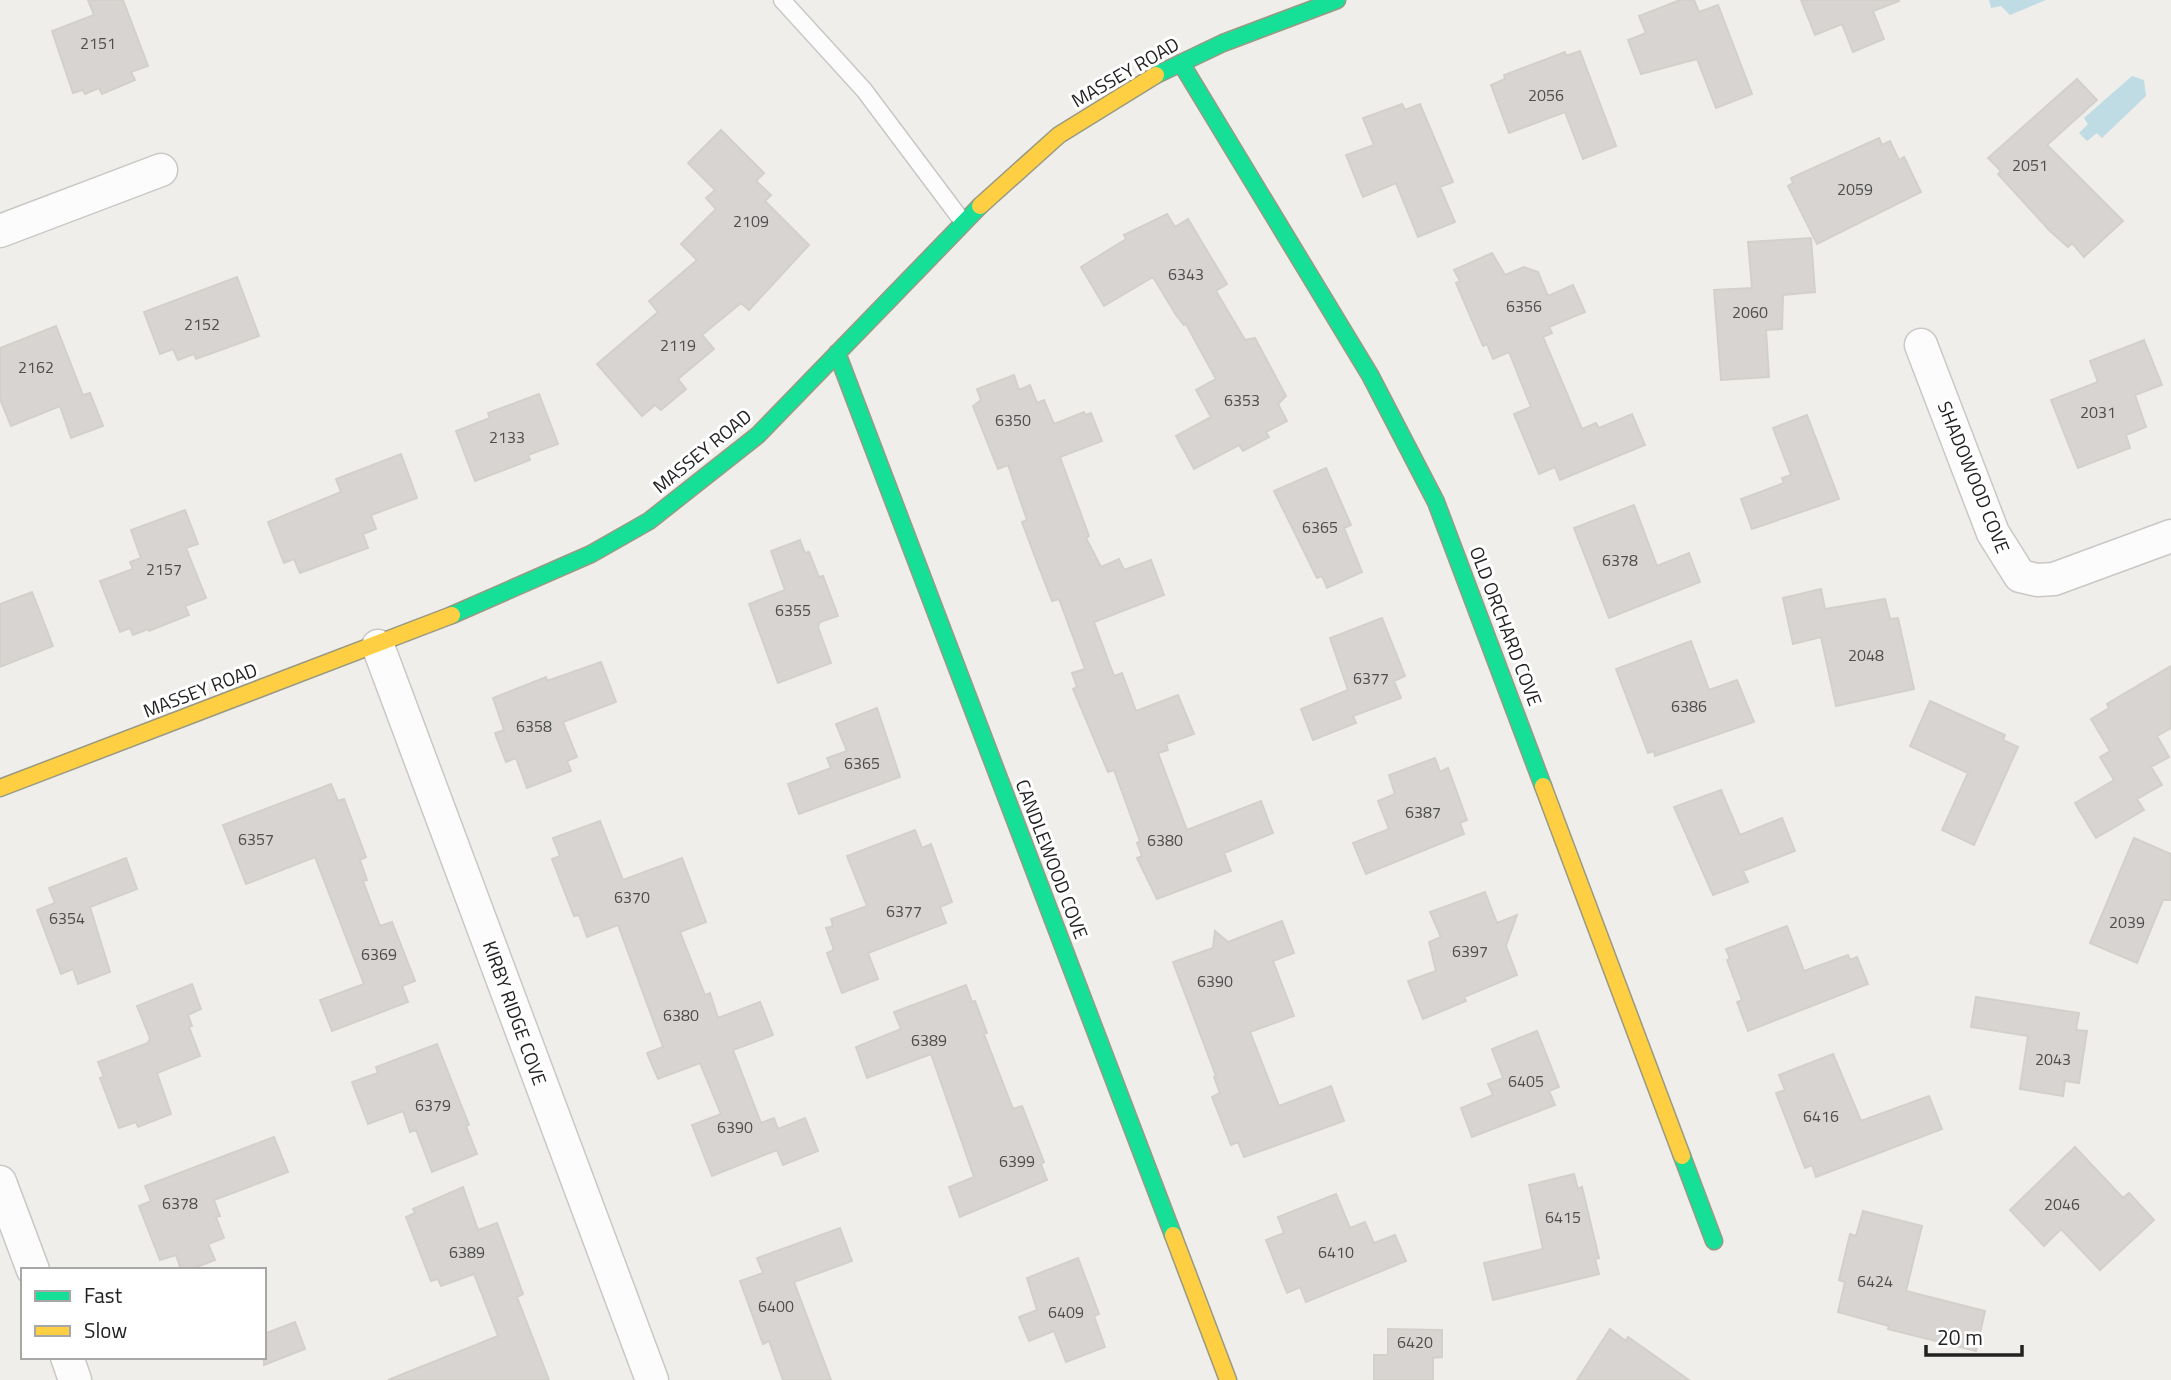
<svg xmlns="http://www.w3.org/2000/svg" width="2171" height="1380" viewBox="0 0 2171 1380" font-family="'Titillium Web',sans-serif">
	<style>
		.water { fill: #bfdbe3 }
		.building { fill: #d7d4d2; stroke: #d3d0cc; stroke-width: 2 }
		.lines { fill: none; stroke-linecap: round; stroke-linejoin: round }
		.lane-casing { stroke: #c9c8c7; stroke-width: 19 }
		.street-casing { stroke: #c9c8c7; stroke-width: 35 }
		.fast-casing { stroke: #999a82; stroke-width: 19 }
		.slow-casing { stroke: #999a82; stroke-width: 19 }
		.lane { stroke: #fdfcfc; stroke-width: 16 }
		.street { stroke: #fdfcfc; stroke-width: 32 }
		.fast { stroke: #16e098; stroke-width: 16 }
		.slow { stroke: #ffcf43; stroke-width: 16 }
		.labels { text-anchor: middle; stroke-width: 6; stroke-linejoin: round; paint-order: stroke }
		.number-label { font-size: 16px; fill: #4f4e4e }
		.street-label { font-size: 19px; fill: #222; stroke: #fff }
	</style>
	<rect width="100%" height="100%" fill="#f0eeeb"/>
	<path class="water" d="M 1989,0 L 2046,0 L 2010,15 L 2001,6 L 1991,8 Z
		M 2132,76 L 2144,80 L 2146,96 L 2102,138 L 2097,133 L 2087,141 L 2079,133 L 2088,124 L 2084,118 Z"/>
	<path class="building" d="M 88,0 L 123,0 L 148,66 L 131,72 L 135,80 L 102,94 L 99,88 L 85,94 L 83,90 L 73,93 L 52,31 L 94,15 Z
		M 1680,0 L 1694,0 L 1699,12 L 1718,5 L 1752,94 L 1716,108 L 1697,59 L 1641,74 L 1628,40 L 1646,33 L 1639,16 Z
		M 1801,0 L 1898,0 L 1899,1 L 1873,11 L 1884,39 L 1853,52 L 1842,24 L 1815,35 Z
		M 1580,51 L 1616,146 L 1583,159 L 1565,112 L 1509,133 L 1491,85 L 1505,79 L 1504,75 L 1565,52 L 1566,56 Z
		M 2077,79 L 2097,100 L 2047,145 L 2123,221 L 2084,257 L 2072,243 L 2068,247 L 2049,230 L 1998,174 L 2001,171 L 1988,158 Z
		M 1402,104 L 1405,110 L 1420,104 L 1453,182 L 1440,187 L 1455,222 L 1418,237 L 1396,183 L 1363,197 L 1346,155 L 1374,145 L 1363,118 Z
		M 721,130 L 764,173 L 756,181 L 771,195 L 765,201 L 809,245 L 749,310 L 741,303 L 702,335 L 714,349 L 678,379 L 686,389 L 661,410 L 655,405 L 642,416 L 597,364 L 658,312 L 649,301 L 697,260 L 681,244 L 716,209 L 706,198 L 715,190 L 688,163 Z
		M 1879,138 L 1882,145 L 1890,141 L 1899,160 L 1904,157 L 1921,192 L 1817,244 L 1788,186 L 1793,183 L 1791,178 Z
		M 1167,214 L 1175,227 L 1188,219 L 1227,284 L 1216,291 L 1245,340 L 1255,338 L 1286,396 L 1278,404 L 1287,421 L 1266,432 L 1269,437 L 1243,451 L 1239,445 L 1194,469 L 1176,436 L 1211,417 L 1196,390 L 1216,379 L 1186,324 L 1184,325 L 1176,315 L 1153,277 L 1104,306 L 1081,267 L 1126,239 L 1124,235 Z
		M 1811,238 L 1815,292 L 1783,295 L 1782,329 L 1766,330 L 1769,377 L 1721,380 L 1714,290 L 1752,288 L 1748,242 Z
		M 1492,253 L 1505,275 L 1524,267 L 1538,272 L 1548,296 L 1573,285 L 1585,312 L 1549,327 L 1552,333 L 1543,337 L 1582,429 L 1596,423 L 1599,428 L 1632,414 L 1645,445 L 1560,480 L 1555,467 L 1539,474 L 1514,414 L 1531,407 L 1509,352 L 1493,359 L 1487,344 L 1483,346 L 1456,283 L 1460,281 L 1454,270 Z
		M 237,277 L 259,336 L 196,359 L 194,354 L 178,360 L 173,349 L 160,354 L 144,312 Z
		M 56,326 L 83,395 L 90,393 L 103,426 L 71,438 L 60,406 L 11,426 L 0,399 L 0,348 Z
		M 2144,340 L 2162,385 L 2135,395 L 2146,427 L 2126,435 L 2130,448 L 2078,468 L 2051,400 L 2098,382 L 2090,361 Z
		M 1014,375 L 1019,390 L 1030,385 L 1037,403 L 1044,400 L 1054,424 L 1084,412 L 1085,415 L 1091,413 L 1102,441 L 1060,457 L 1089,536 L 1086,538 L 1101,567 L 1119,559 L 1124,570 L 1151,560 L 1164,595 L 1094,622 L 1114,676 L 1122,673 L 1136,711 L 1178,695 L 1194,734 L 1166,744 L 1168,750 L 1158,753 L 1187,830 L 1261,801 L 1273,833 L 1224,853 L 1231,871 L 1157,899 L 1137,858 L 1142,856 L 1137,843 L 1140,841 L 1114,770 L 1108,772 L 1073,689 L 1077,687 L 1072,673 L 1085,669 L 1059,599 L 1052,601 L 1038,565 L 1022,522 L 1027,520 L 1008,465 L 998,469 L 973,406 L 981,400 L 977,389 Z
		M 539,394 L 558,444 L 528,455 L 530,460 L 475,481 L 456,431 L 490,418 L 488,413 Z
		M 1807,415 L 1839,499 L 1752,529 L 1741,499 L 1784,483 L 1782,478 L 1791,475 L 1773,428 Z
		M 401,454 L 417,498 L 371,515 L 376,529 L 363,534 L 368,548 L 300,573 L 294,559 L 284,563 L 268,522 L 341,492 L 336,479 Z
		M 1326,468 L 1351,525 L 1344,528 L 1362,572 L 1327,588 L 1322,576 L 1317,578 L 1274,491 Z
		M 1634,505 L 1657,566 L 1689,553 L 1700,582 L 1609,618 L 1574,528 Z
		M 185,510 L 198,544 L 186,548 L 206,598 L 185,606 L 189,615 L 149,631 L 148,629 L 133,635 L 130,628 L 120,632 L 100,581 L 133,569 L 130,562 L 141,558 L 131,530 Z
		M 800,540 L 805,553 L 809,552 L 819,577 L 823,576 L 838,616 L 820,622 L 818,627 L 831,663 L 778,683 L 749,604 L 785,590 L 771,551 Z
		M 1821,589 L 1825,609 L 1885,599 L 1890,619 L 1898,618 L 1914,689 L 1836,706 L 1821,637 L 1793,644 L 1783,598 Z
		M 32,592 L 53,646 L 0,667 L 0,604 Z
		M 1382,618 L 1405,676 L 1394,681 L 1401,698 L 1353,716 L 1356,723 L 1313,740 L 1301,709 L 1348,690 L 1330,638 Z
		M 1691,641 L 1709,690 L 1737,680 L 1754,722 L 1655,756 L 1654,751 L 1648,753 L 1616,669 Z
		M 601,662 L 616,702 L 563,722 L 577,757 L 567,761 L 571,771 L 527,788 L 516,758 L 506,762 L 495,733 L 504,730 L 493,698 L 546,677 L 547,681 Z
		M 2171,666 L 2171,728 L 2157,736 L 2169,757 L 2151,767 L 2162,785 L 2137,799 L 2144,810 L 2096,838 L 2075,803 L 2114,780 L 2100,757 L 2110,751 L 2091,719 L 2109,708 L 2107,704 Z
		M 1930,701 L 2005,735 L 2003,740 L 2018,747 L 1974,845 L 1942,830 L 1968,773 L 1910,746 Z
		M 877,708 L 900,777 L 799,814 L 788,784 L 831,768 L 827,758 L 847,751 L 836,724 Z
		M 1435,758 L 1440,772 L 1448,768 L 1467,820 L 1460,823 L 1464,834 L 1366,874 L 1353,843 L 1389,829 L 1378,801 L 1395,794 L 1389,775 Z
		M 331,784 L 338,801 L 344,799 L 366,857 L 360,860 L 367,880 L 363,881 L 380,926 L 392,922 L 415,981 L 402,986 L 408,1002 L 332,1031 L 320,1000 L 364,984 L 315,857 L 246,884 L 223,825 Z
		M 1721,790 L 1740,835 L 1782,818 L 1795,851 L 1743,871 L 1748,882 L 1713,895 L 1674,807 Z
		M 600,821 L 623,880 L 682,858 L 706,922 L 680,932 L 705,995 L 710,993 L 718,1018 L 760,1002 L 773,1035 L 733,1050 L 761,1123 L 774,1118 L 778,1129 L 805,1118 L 818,1151 L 783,1165 L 777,1150 L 712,1176 L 692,1125 L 721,1114 L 700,1063 L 658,1079 L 647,1053 L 663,1047 L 618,925 L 587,937 L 579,915 L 574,916 L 552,859 L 560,856 L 553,838 Z
		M 915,830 L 922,848 L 931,844 L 952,902 L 940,907 L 946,923 L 868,953 L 878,979 L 842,993 L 827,953 L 834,950 L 826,928 L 833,926 L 831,919 L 867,906 L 847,856 Z
		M 2134,838 L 2171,854 L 2171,900 L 2163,900 L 2137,963 L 2090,943 Z
		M 126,858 L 137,889 L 90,907 L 110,972 L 78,984 L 73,969 L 61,974 L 37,910 L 55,903 L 49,888 Z
		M 1485,892 L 1497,923 L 1517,915 L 1506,946 L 1517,975 L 1464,997 L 1466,1001 L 1423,1019 L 1408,981 L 1436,971 L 1429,942 L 1441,937 L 1430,912 Z
		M 1282,921 L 1294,953 L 1273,961 L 1294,1016 L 1250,1032 L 1279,1106 L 1331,1086 L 1344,1121 L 1244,1157 L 1238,1142 L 1231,1145 L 1212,1097 L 1220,1093 L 1214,1077 L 1216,1076 L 1173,962 L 1213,948 L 1215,931 L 1228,942 Z
		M 1787,926 L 1804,971 L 1848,955 L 1850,960 L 1857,957 L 1868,984 L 1748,1031 L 1737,1002 L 1742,1000 L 1727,960 L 1730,959 L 1726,949 Z
		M 192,984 L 201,1009 L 188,1015 L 192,1026 L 189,1027 L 200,1056 L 157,1073 L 171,1114 L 138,1127 L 136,1122 L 119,1128 L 100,1078 L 104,1077 L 98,1062 L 148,1043 L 150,1038 L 137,1006 Z
		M 966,985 L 972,1002 L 975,1001 L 987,1033 L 984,1034 L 1013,1109 L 1022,1106 L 1044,1162 L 1041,1164 L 1047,1180 L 960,1217 L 949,1187 L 974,1177 L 931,1054 L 867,1078 L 856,1047 L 901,1029 L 894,1012 Z
		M 1976,997 L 2079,1013 L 2076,1030 L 2087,1031 L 2079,1083 L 2065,1081 L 2063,1096 L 2020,1089 L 2028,1036 L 1971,1027 Z
		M 1537,1031 L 1559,1087 L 1549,1091 L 1555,1105 L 1472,1137 L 1461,1108 L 1493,1095 L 1488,1084 L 1503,1078 L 1492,1049 Z
		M 437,1044 L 469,1125 L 466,1126 L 477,1154 L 432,1172 L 416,1130 L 410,1132 L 403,1111 L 368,1124 L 352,1082 L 378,1073 L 376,1067 Z
		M 1833,1054 L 1861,1121 L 1929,1096 L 1942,1129 L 1816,1177 L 1812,1165 L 1805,1168 L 1776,1093 L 1785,1090 L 1779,1075 Z
		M 274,1137 L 288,1172 L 214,1200 L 220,1216 L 216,1217 L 224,1238 L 208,1244 L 215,1260 L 189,1270 L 181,1270 L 176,1255 L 160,1260 L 139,1206 L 151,1201 L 145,1186 Z
		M 2075,1147 L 2123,1198 L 2129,1193 L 2154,1220 L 2100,1270 L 2061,1229 L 2044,1246 L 2010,1210 Z
		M 1574,1174 L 1578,1189 L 1582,1187 L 1599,1258 L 1595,1259 L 1599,1274 L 1493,1300 L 1484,1263 L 1543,1249 L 1529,1185 Z
		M 463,1187 L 478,1230 L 497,1223 L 523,1294 L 517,1297 L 549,1380 L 388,1380 L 498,1336 L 474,1274 L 441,1286 L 438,1279 L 431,1281 L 406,1217 L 415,1213 L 413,1209 Z
		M 1336,1194 L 1350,1228 L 1365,1222 L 1374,1243 L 1395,1235 L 1406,1261 L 1306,1302 L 1300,1287 L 1287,1293 L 1266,1240 L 1284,1233 L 1278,1217 Z
		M 1863,1211 L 1922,1226 L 1906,1291 L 1985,1311 L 1976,1351 L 1888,1329 L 1889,1326 L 1838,1312 L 1845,1282 L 1839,1280 L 1850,1234 L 1856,1236 Z
		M 840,1228 L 852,1261 L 794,1282 L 831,1380 L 783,1380 L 769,1341 L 763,1344 L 740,1281 L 763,1273 L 757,1258 Z
		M 1078,1258 L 1099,1314 L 1094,1316 L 1105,1347 L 1066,1362 L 1054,1331 L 1029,1341 L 1019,1317 L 1037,1310 L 1027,1278 Z
		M 295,1322 L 305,1349 L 264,1365 L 264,1334 Z
		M 1388,1329 L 1442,1330 L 1442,1357 L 1433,1358 L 1433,1380 L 1374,1380 L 1374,1355 L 1388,1355 Z
		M 1610,1329 L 1626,1341 L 1628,1337 L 1689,1380 L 1577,1380 Z"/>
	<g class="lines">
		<g class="lane-casing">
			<path id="lane" d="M 782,0 L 864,90 L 963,222"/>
		</g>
		<g class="street-casing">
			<path id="street" d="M 0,231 L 161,170
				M 1921,345 L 1993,533 L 2020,576 L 2037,580 L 2054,579 L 2171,536
				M 378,646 L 652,1380
				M 0,1182 L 33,1270
				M 67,1357 L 75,1380"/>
		</g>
		<g class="fast-casing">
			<path id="fast" d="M 1181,63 L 1370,375 L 1436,502 L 1543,786
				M 1156,75 L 1223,43 L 1337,0
				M 837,353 L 1173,1235
				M 452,615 L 591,554 L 649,521 L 758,435 L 980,206
				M 1682,1156 L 1714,1241"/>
		</g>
		<g class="slow-casing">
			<path id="slow" d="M 980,206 L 1059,135 L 1156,75
				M 1543,786 L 1682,1156
				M 0,788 L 452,615
				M 1173,1235 L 1228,1380"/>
		</g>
		<use href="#lane" class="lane"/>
		<use href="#street" class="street"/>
		<use href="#fast" class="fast"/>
		<use href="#slow" class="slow"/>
	</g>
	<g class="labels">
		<g class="number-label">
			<text x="98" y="49">2151</text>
			<text x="1546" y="101">2056</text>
			<text x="2030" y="171">2051</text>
			<text x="1855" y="195">2059</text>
			<text x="751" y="227">2109</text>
			<text x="1186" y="280">6343</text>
			<text x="1524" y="312">6356</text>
			<text x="1750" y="318">2060</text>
			<text x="202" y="330">2152</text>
			<text x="678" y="351">2119</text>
			<text x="36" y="373">2162</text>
			<text x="1242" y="406">6353</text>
			<text x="2098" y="418">2031</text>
			<text x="1013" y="426">6350</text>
			<text x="507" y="443">2133</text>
			<text x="1320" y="533">6365</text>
			<text x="1620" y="566">6378</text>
			<text x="164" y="575">2157</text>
			<text x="793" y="616">6355</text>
			<text x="1866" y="661">2048</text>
			<text x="1371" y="684">6377</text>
			<text x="1689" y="712">6386</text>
			<text x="534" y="732">6358</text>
			<text x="862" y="769">6365</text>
			<text x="1423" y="818">6387</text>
			<text x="256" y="845">6357</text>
			<text x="1165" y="846">6380</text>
			<text x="632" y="903">6370</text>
			<text x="904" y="917">6377</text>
			<text x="67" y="924">6354</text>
			<text x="2127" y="928">2039</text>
			<text x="1470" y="957">6397</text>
			<text x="379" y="960">6369</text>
			<text x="1215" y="987">6390</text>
			<text x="681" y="1021">6380</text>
			<text x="929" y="1046">6389</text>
			<text x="2053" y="1065">2043</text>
			<text x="1526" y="1087">6405</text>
			<text x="433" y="1111">6379</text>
			<text x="1821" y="1122">6416</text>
			<text x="735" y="1133">6390</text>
			<text x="1017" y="1167">6399</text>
			<text x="180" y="1209">6378</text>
			<text x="2062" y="1210">2046</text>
			<text x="1563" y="1223">6415</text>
			<text x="467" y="1258">6389</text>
			<text x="1336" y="1258">6410</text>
			<text x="1875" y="1287">6424</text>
			<text x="776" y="1312">6400</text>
			<text x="1066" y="1318">6409</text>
			<text x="1415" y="1348">6420</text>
		</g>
		<g class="street-label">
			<text transform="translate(1125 72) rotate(-30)" y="7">MASSEY ROAD</text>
			<text transform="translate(702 451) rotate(-39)" y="7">MASSEY ROAD</text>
			<text transform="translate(1974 477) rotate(68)" y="7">SHADOWOOD COVE</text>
			<text transform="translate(1506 626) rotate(69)" y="7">OLD ORCHARD COVE</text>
			<text transform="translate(200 690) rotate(-21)" y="7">MASSEY ROAD</text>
			<text transform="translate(1052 859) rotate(69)" y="7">CANDLEWOOD COVE</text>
			<text transform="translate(515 1013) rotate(70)" y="7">KIRBY RIDGE COVE</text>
		</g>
	</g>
	<rect x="21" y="1268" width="245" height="91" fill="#ffffff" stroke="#a7a7a7" stroke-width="2"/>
	<rect x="35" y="1291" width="35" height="10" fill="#16e098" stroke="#a7a7a7" stroke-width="2"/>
	<text x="84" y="1303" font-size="21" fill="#222222">Fast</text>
	<rect x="35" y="1326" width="35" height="10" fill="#ffcf43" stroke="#a7a7a7" stroke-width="2"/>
	<text x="84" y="1338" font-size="21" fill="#222222">Slow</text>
	<path d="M1926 1345v10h96v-10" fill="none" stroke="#222222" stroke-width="3.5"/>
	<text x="1937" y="1345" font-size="21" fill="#222222" stroke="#ffffff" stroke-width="5" paint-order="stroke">20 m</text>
</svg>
